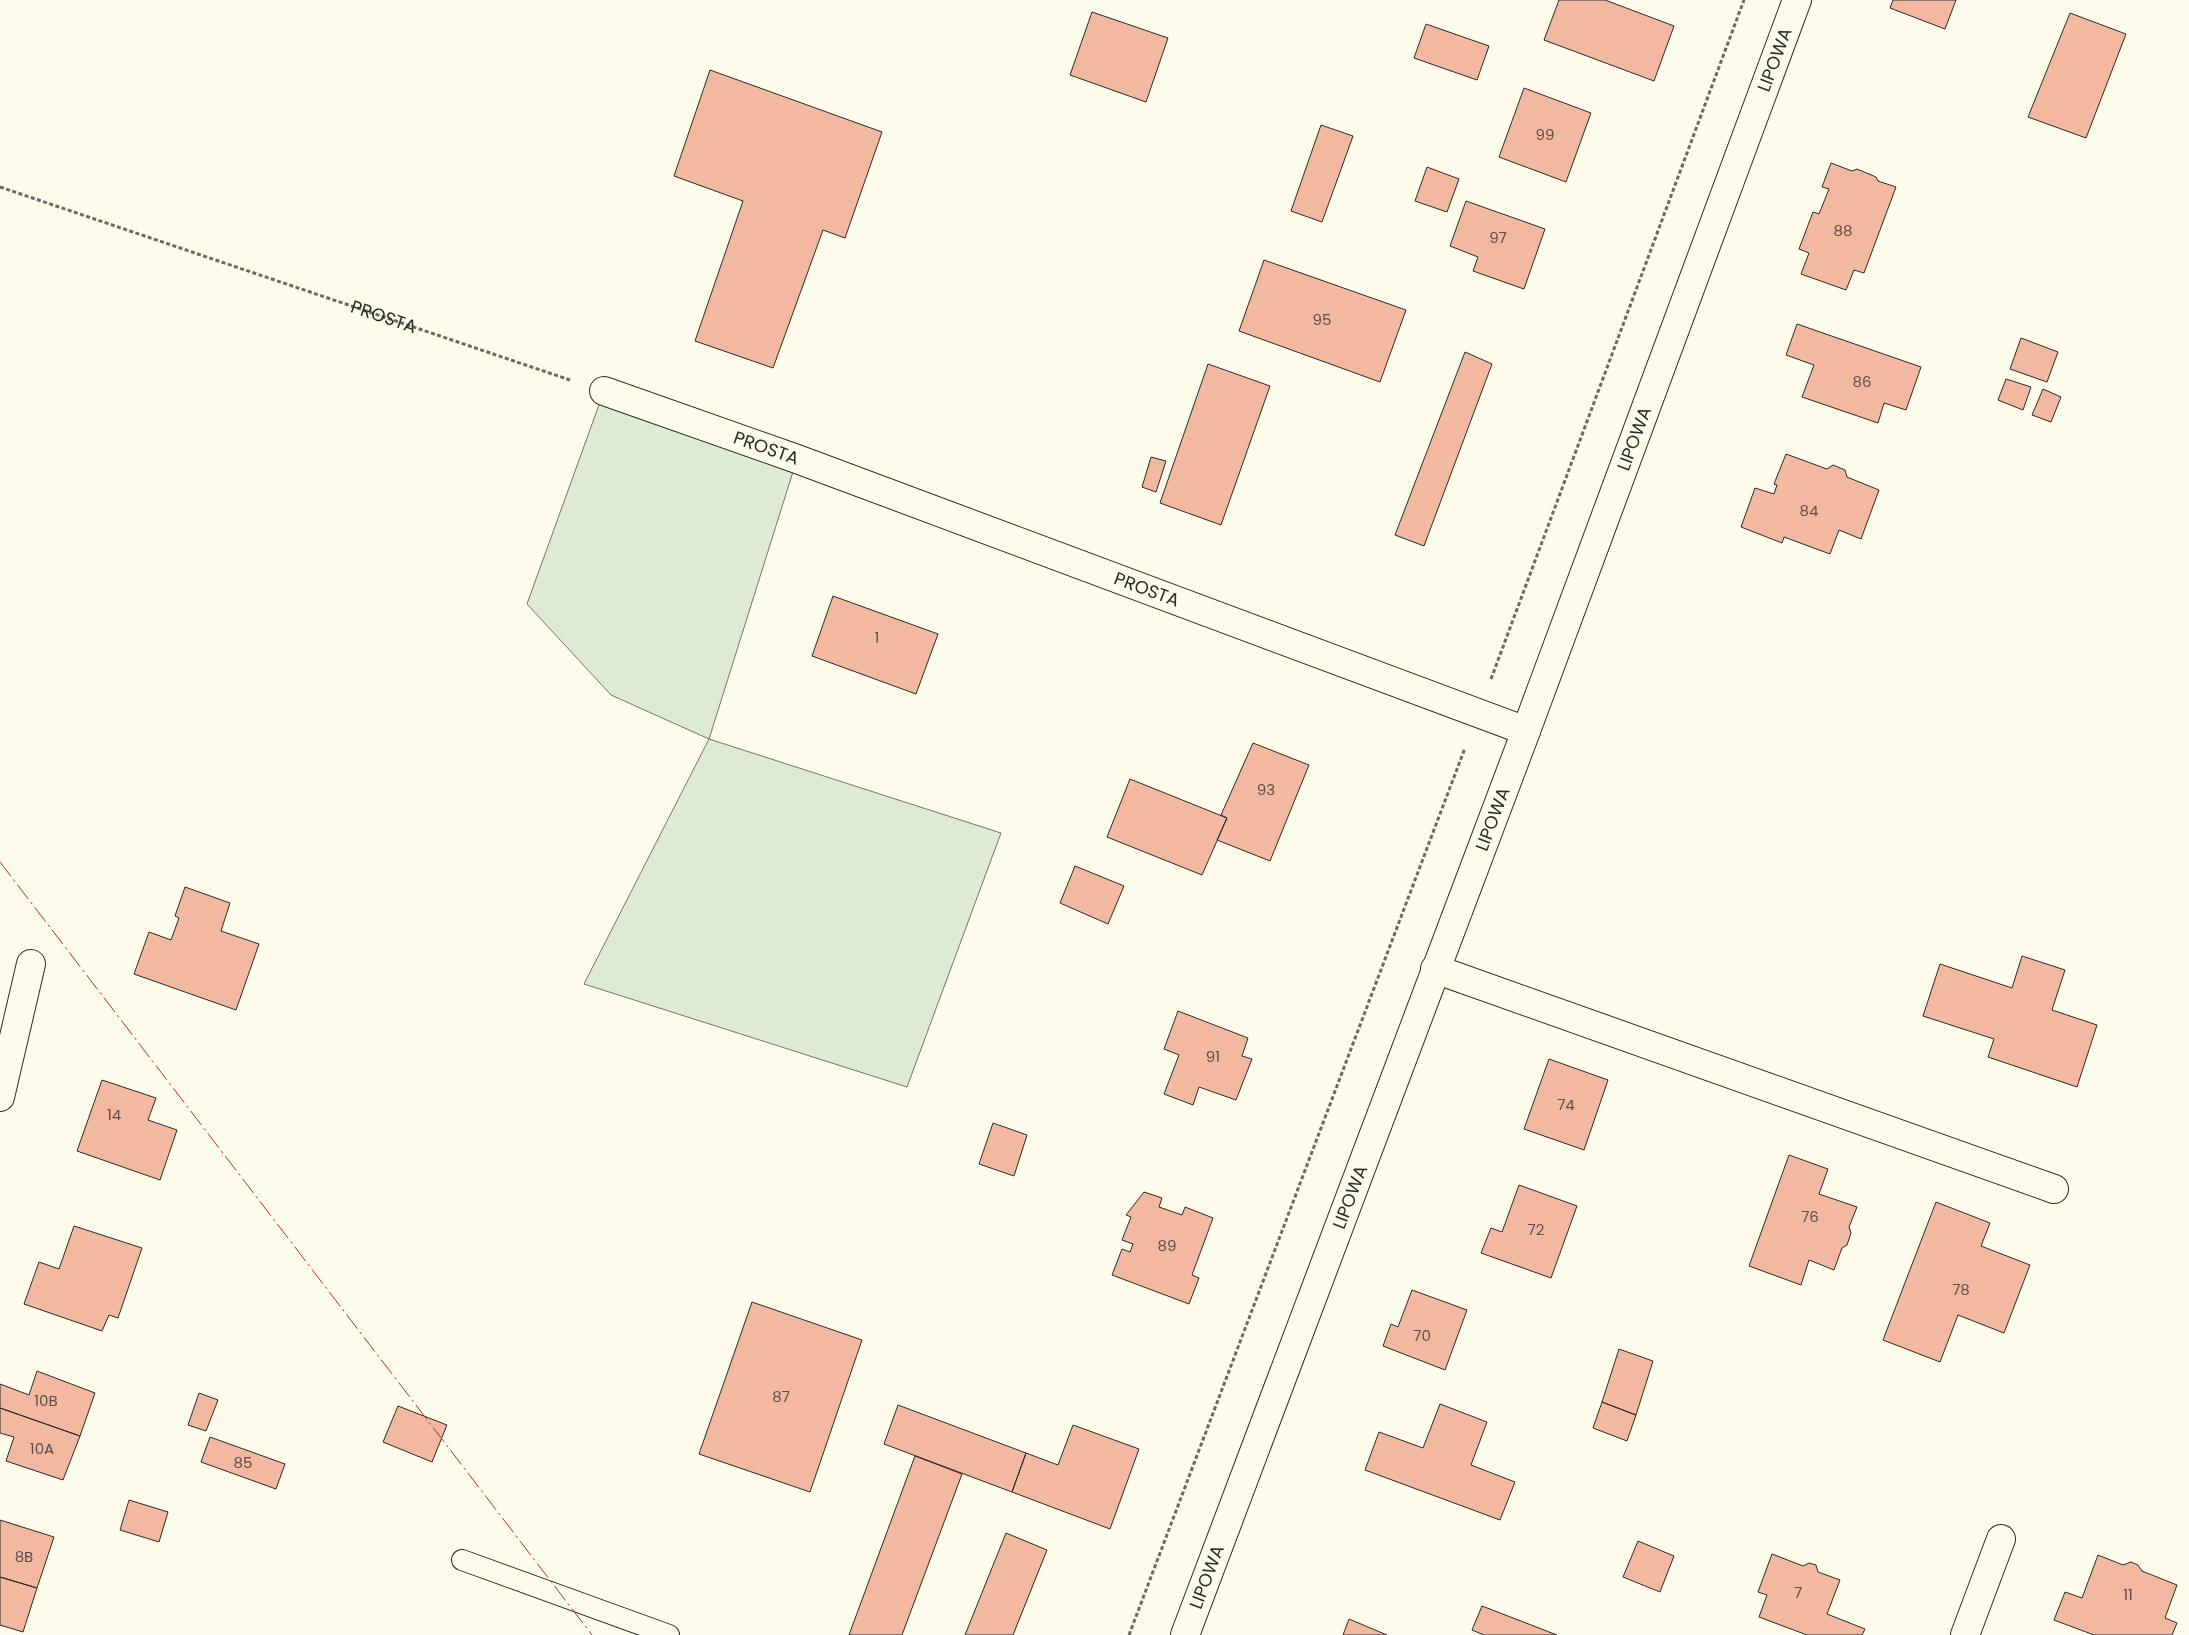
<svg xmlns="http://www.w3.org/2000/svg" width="2189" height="1635" viewBox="0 0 2189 1635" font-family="Poppins,sans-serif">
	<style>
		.green { fill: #deebd1; stroke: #74746e }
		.building { fill: #f2b8a0; stroke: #2b2b2b }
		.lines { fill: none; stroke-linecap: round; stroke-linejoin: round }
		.lane-casing { stroke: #2b2b2b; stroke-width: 22 }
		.street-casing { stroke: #2b2b2b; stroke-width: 30 }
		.path { stroke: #6a6964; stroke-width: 3; stroke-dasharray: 4 2.5; stroke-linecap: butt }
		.lane { stroke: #fdfbea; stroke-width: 20 }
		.street { stroke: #fdfbea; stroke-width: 28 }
		.power { stroke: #c62828; stroke-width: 1; stroke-dasharray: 18 4 2.5 4; stroke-linecap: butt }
		.labels { text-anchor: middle; stroke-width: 4; stroke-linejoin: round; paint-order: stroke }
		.number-label { font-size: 15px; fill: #5d4e48 }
		.street-label { font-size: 18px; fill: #2b2b2b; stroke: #fdfbea }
	</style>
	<rect width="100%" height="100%" fill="#fdfbea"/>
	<path class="green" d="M 604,391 L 797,459 L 709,739 L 1001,833 L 907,1087 L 584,984 L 709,739 L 611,695 L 527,604 Z"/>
	<path class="building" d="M 1559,0 L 1605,0 L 1674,26 L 1654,81 L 1544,40 Z
		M 1893,0 L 1956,0 L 1945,29 L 1890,8 Z
		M 1092,12 L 1168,38 L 1146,102 L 1070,75 Z
		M 2070,13 L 2126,34 L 2086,138 L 2028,117 Z
		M 1426,24 L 1489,46 L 1477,80 L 1414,58 Z
		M 710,70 L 882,132 L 845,238 L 823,230 L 773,368 L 695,341 L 743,201 L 674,176 Z
		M 1524,88 L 1591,113 L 1566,182 L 1499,157 Z
		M 1321,125 L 1353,136 L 1322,222 L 1291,211 Z
		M 1831,163 L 1852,171 L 1857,169 L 1876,177 L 1878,181 L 1896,187 L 1864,273 L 1854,270 L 1846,290 L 1801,274 L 1809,253 L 1799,249 L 1813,212 L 1819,214 L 1829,189 L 1822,187 Z
		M 1427,167 L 1459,179 L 1447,212 L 1415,201 Z
		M 1466,201 L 1545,229 L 1524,289 L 1473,271 L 1478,257 L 1450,246 Z
		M 1264,260 L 1406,310 L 1380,382 L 1239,331 Z
		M 1797,324 L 1921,367 L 1906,410 L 1884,403 L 1878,423 L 1802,397 L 1814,365 L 1786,355 Z
		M 2021,338 L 2058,352 L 2047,382 L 2010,369 Z
		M 1465,352 L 1492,364 L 1424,546 L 1395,535 Z
		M 1208,364 L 1270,386 L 1221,525 L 1160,503 Z
		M 2006,379 L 2031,387 L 2023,410 L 1998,400 Z
		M 2043,389 L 2061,397 L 2051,422 L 2032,415 Z
		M 1786,454 L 1827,469 L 1833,465 L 1845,470 L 1847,477 L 1879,490 L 1861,539 L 1839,530 L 1830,554 L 1784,537 L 1782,543 L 1741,527 L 1755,488 L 1774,494 L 1777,485 L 1774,484 Z
		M 1151,457 L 1166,461 L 1156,492 L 1142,487 Z
		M 833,596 L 938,634 L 916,694 L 812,656 Z
		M 1253,743 L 1309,765 L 1270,861 L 1217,840 L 1227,818 L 1221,815 Z
		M 1130,779 L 1227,818 L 1202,875 L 1107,837 Z
		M 1075,866 L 1124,886 L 1108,924 L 1060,903 Z
		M 185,887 L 230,903 L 221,931 L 259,944 L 236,1010 L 134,974 L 149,932 L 171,940 L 179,918 L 175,916 Z
		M 2022,956 L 2065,970 L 2052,1010 L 2097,1025 L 2077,1087 L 1988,1057 L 1994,1039 L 1923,1016 L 1940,964 L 2012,988 Z
		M 1178,1011 L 1248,1038 L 1242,1056 L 1252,1059 L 1236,1100 L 1199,1087 L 1193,1105 L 1164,1094 L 1179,1055 L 1164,1049 Z
		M 1549,1059 L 1608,1080 L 1584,1150 L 1524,1129 Z
		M 102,1080 L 156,1098 L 148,1120 L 177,1130 L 160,1180 L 77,1151 Z
		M 993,1123 L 1027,1135 L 1014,1176 L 979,1164 Z
		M 1789,1155 L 1828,1169 L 1819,1194 L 1857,1207 L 1849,1227 L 1851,1233 L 1847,1245 L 1842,1248 L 1834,1270 L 1809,1260 L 1801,1285 L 1749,1266 Z
		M 1519,1185 L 1577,1206 L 1551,1278 L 1481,1253 L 1491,1228 L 1502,1232 Z
		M 1144,1192 L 1162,1198 L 1159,1207 L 1182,1215 L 1185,1207 L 1213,1218 L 1192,1275 L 1199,1278 L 1189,1304 L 1112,1275 L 1122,1249 L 1130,1252 L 1133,1244 L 1122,1240 L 1131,1217 L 1126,1215 Z
		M 1936,1202 L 1990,1223 L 1981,1246 L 2030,1265 L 2004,1333 L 1958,1315 L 1940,1362 L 1883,1340 Z
		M 74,1226 L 142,1248 L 118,1318 L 109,1315 L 102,1331 L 24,1304 L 39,1262 L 59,1269 Z
		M 1412,1290 L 1467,1310 L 1445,1370 L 1383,1346 L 1391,1324 L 1398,1327 Z
		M 752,1302 L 862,1340 L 810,1492 L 699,1454 Z
		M 1619,1349 L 1653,1361 L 1636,1415 L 1602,1402 Z
		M 37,1371 L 95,1393 L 80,1436 L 0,1408 L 0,1384 L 29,1395 Z
		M 199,1393 L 218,1400 L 206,1431 L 188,1425 Z
		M 1602,1402 L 1636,1415 L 1627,1441 L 1593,1428 Z
		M 1440,1404 L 1487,1422 L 1471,1465 L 1515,1482 L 1500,1520 L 1365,1470 L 1379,1432 L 1423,1448 Z
		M 898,1405 L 1026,1453 L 1012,1492 L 884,1444 Z
		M 398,1406 L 447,1425 L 432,1462 L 383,1442 Z
		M 0,1408 L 80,1436 L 63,1480 L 6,1461 L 14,1437 L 0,1433 Z
		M 1073,1425 L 1139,1449 L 1110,1529 L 1012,1492 L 1026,1453 L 1058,1465 Z
		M 210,1437 L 285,1464 L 276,1489 L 201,1462 Z
		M 915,1456 L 962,1474 L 902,1635 L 849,1635 Z
		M 129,1500 L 168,1512 L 159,1542 L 120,1530 Z
		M 0,1520 L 54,1537 L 37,1588 L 0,1577 Z
		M 1006,1533 L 1047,1550 L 1013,1635 L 965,1635 Z
		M 1638,1541 L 1674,1556 L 1660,1592 L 1623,1577 Z
		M 1772,1554 L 1803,1566 L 1809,1563 L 1816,1565 L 1818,1572 L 1840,1580 L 1827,1614 L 1865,1629 L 1862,1635 L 1807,1635 L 1759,1617 L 1767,1595 L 1758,1592 Z
		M 2098,1555 L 2123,1565 L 2131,1562 L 2138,1565 L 2142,1571 L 2177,1585 L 2165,1618 L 2177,1623 L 2172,1635 L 2094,1635 L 2054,1620 L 2065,1592 L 2082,1598 Z
		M 0,1577 L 37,1588 L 23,1632 L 0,1625 Z
		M 1482,1606 L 1557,1635 L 1484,1635 L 1472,1630 Z
		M 1349,1619 L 1387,1635 L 1343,1635 Z"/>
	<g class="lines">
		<g class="lane-casing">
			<path id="lane" d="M 462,1560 L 669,1635"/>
		</g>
		<g class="street-casing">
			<g id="street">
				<path id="s2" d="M 604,391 L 797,459 L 1526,731"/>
				<path d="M 1435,969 L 2054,1189"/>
				<path d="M 0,1097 L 31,964"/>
				<path id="s3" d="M 1185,1635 L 1526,731 L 1797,0"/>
				<path d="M 1965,1635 L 2001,1539"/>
			</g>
		</g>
		<g class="path">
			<path id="s1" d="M 0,187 L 570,380"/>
			<path d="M 1491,679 L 1744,0"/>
			<path d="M 1129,1635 L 1465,748"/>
		</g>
		<use href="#lane" class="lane"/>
		<use href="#street" class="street"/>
		<path class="power" d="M 0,862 L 592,1635"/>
	</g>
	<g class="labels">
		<g class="number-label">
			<text x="1545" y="140">99</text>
			<text x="1843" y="236">88</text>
			<text x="1498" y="243">97</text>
			<text x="1322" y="325">95</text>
			<text x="1862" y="387">86</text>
			<text x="1809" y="516">84</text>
			<text x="877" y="643">1</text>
			<text x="1266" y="795">93</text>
			<text x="1213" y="1062">91</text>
			<text x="1566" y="1110">74</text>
			<text x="114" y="1120">14</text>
			<text x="1810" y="1222">76</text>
			<text x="1536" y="1235">72</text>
			<text x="1167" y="1251">89</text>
			<text x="1961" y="1295">78</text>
			<text x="1422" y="1341">70</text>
			<text x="781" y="1402">87</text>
			<text x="46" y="1406">10B</text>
			<text x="42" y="1454">10A</text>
			<text x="243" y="1468">85</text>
			<text x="24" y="1562">8B</text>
			<text x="1798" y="1598">7</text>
			<text x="2128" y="1600">11</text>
		</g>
		<g class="street-label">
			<text dy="6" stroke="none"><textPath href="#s3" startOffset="1682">LIPOWA</textPath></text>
			<text dy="6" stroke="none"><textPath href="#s1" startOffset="405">PROSTA</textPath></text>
			<text dy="6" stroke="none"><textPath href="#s3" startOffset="1278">LIPOWA</textPath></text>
			<text dy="6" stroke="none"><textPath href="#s2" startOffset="172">PROSTA</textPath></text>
			<text dy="6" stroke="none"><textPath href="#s2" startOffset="578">PROSTA</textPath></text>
			<text dy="6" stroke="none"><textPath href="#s3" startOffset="872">LIPOWA</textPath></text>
			<text dy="6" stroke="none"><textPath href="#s3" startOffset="468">LIPOWA</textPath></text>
			<text dy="6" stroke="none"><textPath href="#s3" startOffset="62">LIPOWA</textPath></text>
		</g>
	</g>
</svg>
